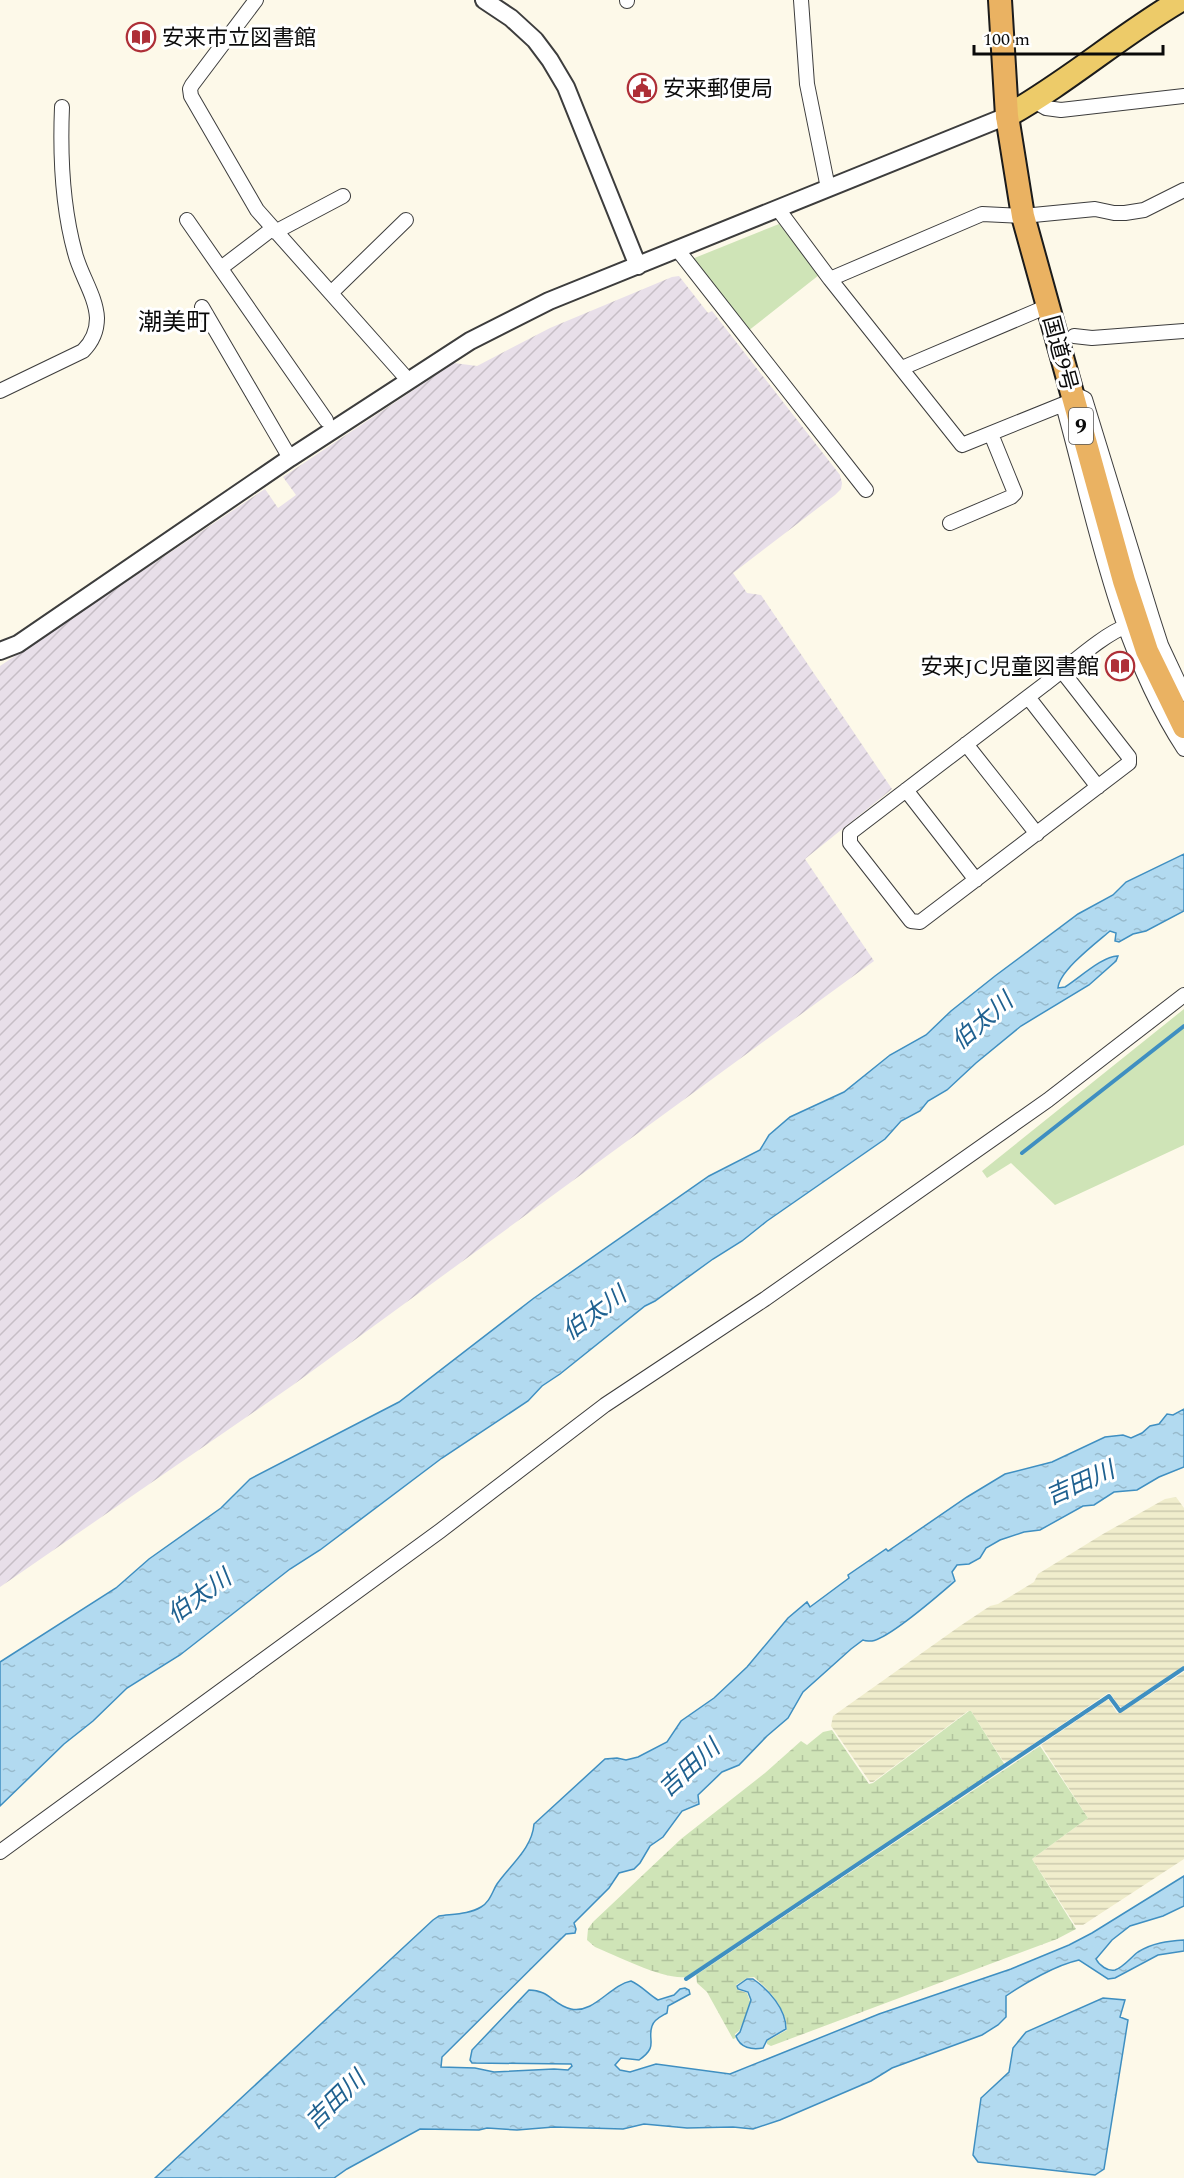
<svg xmlns="http://www.w3.org/2000/svg" width="1184" height="2178" viewBox="0 0 1184 2178" font-family="Spectral,'Noto Sans JP',serif">
	<style>
		.industrial { fill: url(#industrial-furrows) }
		.farmland { fill: url(#farmland-rules) }
		.wetland { fill: url(#wetland-marsh) }
		.park { fill: #cfe4b7 }
		.water { fill: url(#water-ripples); stroke: #3f8fc1; stroke-width: 1.5 }
		.lines { fill: none; stroke-linecap: round; stroke-linejoin: round }
		.stream { stroke: #3f8fc1; stroke-width: 4 }
		.minor-casing { stroke: #3d3d3d; stroke-width: 16 }
		.tertiary-casing { stroke: #3d3d3d; stroke-width: 20 }
		.primary-casing { stroke: #1b1b1b; stroke-width: 26 }
		.trunk-casing { stroke: #1b1b1b; stroke-width: 26 }
		.minor { stroke: #fff; stroke-width: 14 }
		.tertiary { stroke: #fff; stroke-width: 16 }
		.primary { stroke: #edcb69; stroke-width: 22 }
		.trunk { stroke: #eab262; stroke-width: 22 }
		.labels { text-anchor: middle; stroke-width: 6; stroke-linejoin: round; paint-order: stroke }
		.shield { fill: #fff; stroke: #545454; stroke-width: 1.5 }
		.shield-label { font-size: 21px; font-weight: bold; fill: #0a0a0a }
		.poi-label { font-size: 22px; fill: #0a0a0a; stroke: #fff; text-anchor: start }
		.street-label { font-size: 22px; fill: #0a0a0a; stroke: #fff }
		.neighbourhood-label { font-size: 24px; fill: #0a0a0a; stroke: #fff }
		.water-label { font-size: 24px; font-style: italic; fill: #1f6190; stroke: #fff }
	</style>
	<defs>
		<pattern id="industrial-furrows" width="10" height="10" patternUnits="userSpaceOnUse" patternTransform="scale(1.5)"><rect width="10" height="10" fill="#e8dfe9"/><path d="M-1 1l2-2M0 10L10 0M9 11l2-2" fill="none" stroke="#c6bec6"/></pattern>
		<pattern id="farmland-rules" width="6" height="5" patternUnits="userSpaceOnUse" patternTransform="scale(1.5)"><rect width="6" height="5" fill="#f0edcc"/><path d="M0 2.5h6" fill="none" stroke="#cccaae"/></pattern>
		<pattern id="wetland-marsh" width="20" height="14" patternUnits="userSpaceOnUse" patternTransform="scale(1.5)"><rect width="20" height="14" fill="#cfe4b7"/><path d="M1 5h8M5 5V1M11 12h8M15 12V8" fill="none" stroke="#b0c29c"/></pattern>
		<pattern id="water-ripples" width="26" height="14" patternUnits="userSpaceOnUse" patternTransform="scale(1.5)"><rect width="26" height="14" fill="#b2daf0"/><path d="M2 4q2-2 4 0t4 0M15 11q2-2 4 0t4 0" fill="none" stroke="#98bacc"/></pattern>
	</defs>
	<rect width="100%" height="100%" fill="#fdf9e9"/>
	<path class="industrial" d="M 679,276 L 708,313 L 712,311 L 840,475 L 842,483 L 841,489 L 835,495 L 733,573 L 747,593 L 761,595 L 892,789 L 805,859 L 874,961 L 293,1385 L 0,1587 L 0,666 L 265,489 L 278,508 L 296,495 L 283,477 L 454,363 L 477,366 L 550,328 L 672,277 Z"/>
	<path class="farmland" d="M 1176,1497 L 1184,1508 L 1184,1666 L 1122,1707 L 1119,1706 L 1110,1693 L 1108,1693 L 1007,1762 L 1003,1761 L 971,1711 L 968,1711 L 873,1782 L 870,1782 L 831,1726 L 833,1716 L 960,1626 L 990,1606 L 998,1604 L 1034,1582 L 1038,1574 L 1103,1534 L 1165,1499 Z
		M 1184,1672 L 1184,1859 L 1083,1925 L 1075,1925 L 1032,1859 L 1088,1818 L 1041,1745 L 1107,1700 L 1109,1700 L 1117,1713 L 1120,1713 Z"/>
	<path class="wetland" d="M 969,1711 L 971,1711 L 1005,1765 L 686,1977 C 664,1980 617,1956 595,1947 L 587,1940 L 588,1929 L 593,1922 L 681,1839 L 765,1773 L 801,1741 L 807,1745 L 823,1732 L 832,1730 L 869,1784 L 873,1783 Z
		M 1040,1746 L 1088,1818 L 1032,1859 L 1076,1929 L 1057,1939 L 771,2046 L 767,2044 L 767,2041 L 787,2030 C 787,2009 769,1990 754,1977 L 747,1978 L 736,1985 L 738,1990 L 747,1993 L 751,2004 L 739,2031 L 735,2034 L 736,2038 L 733,2039 L 707,1992 L 697,1983 L 696,1975 Z"/>
	<path class="park" d="M 779,224 L 819,275 L 748,331 L 692,259 Z
		M 1184,1009 L 1184,1145 L 1055,1205 L 1011,1163 L 987,1178 L 982,1171 Z"/>
	<path class="water" d="M 1184,854 L 1184,911 L 1146,931 L 1133,934 L 1119,942 L 1115,941 L 1116,933 L 1110,931 C 1096,943 1059,971 1058,988 L 1065,987 C 1078,979 1104,955 1118,956 L 1116,961 L 1089,985 L 1021,1026 L 976,1063 L 947,1090 L 928,1101 L 920,1111 L 901,1121 L 885,1139 L 767,1221 L 742,1241 L 713,1259 L 655,1301 L 645,1306 L 560,1374 L 542,1386 L 528,1401 L 442,1458 L 320,1550 L 290,1569 L 180,1655 L 127,1688 L 93,1721 L 64,1744 L 0,1806 L 0,1662 L 116,1588 L 149,1559 L 221,1508 L 250,1479 L 399,1402 L 534,1298 L 709,1176 L 760,1150 L 769,1135 L 790,1117 L 844,1092 L 890,1055 L 926,1035 L 951,1011 L 995,976 L 1078,914 L 1113,895 L 1126,882 Z
		M 1184,1409 L 1184,1467 L 1159,1477 L 1137,1490 L 1114,1492 L 1094,1505 L 1083,1506 L 1040,1530 L 1024,1532 L 1000,1540 L 986,1548 L 980,1558 L 969,1564 L 957,1565 L 952,1572 L 955,1581 C 940,1594 890,1638 872,1641 C 871,1641 864,1641 863,1640 L 851,1649 L 803,1692 L 788,1718 L 767,1736 L 739,1765 L 722,1772 L 698,1795 L 699,1804 L 682,1811 L 663,1837 L 650,1846 L 640,1863 L 634,1869 L 619,1873 L 609,1888 L 574,1923 L 576,1929 L 575,1933 L 566,1934 L 442,2057 L 441,2067 L 475,2068 L 494,2072 L 554,2069 L 568,2070 L 572,2066 L 571,2064 L 472,2063 L 470,2060 L 472,2050 L 529,1990 C 550,1990 553,2005 571,2009 C 594,2014 610,1985 631,1981 C 642,1986 648,1994 658,2000 L 674,1995 L 680,1989 L 685,1988 L 689,1990 L 690,1994 L 668,2006 L 667,2013 C 662,2016 654,2019 652,2026 C 647,2041 659,2046 639,2060 L 621,2058 L 615,2065 L 620,2070 L 630,2072 L 656,2064 L 730,2074 L 879,2014 L 1011,1969 L 1069,1945 L 1092,1933 L 1184,1876 L 1184,1906 L 1163,1916 L 1130,1926 L 1112,1940 L 1096,1959 C 1099,1965 1108,1972 1115,1970 C 1124,1967 1131,1957 1138,1952 C 1152,1943 1168,1941 1184,1940 L 1184,1951 L 1158,1955 L 1115,1978 L 1108,1979 L 1079,1960 C 1056,1965 1025,1983 1006,1996 L 1006,2017 L 998,2025 L 982,2035 L 892,2068 L 871,2081 L 780,2120 L 753,2129 L 733,2127 L 687,2128 L 644,2124 L 623,2129 L 554,2127 L 517,2130 L 487,2128 L 479,2130 L 420,2129 L 347,2169 L 334,2178 L 155,2178 L 433,1920 L 439,1916 C 452,1914 470,1914 481,1907 C 490,1902 492,1892 497,1884 C 510,1865 532,1849 534,1824 L 605,1759 L 617,1758 L 626,1760 L 638,1757 L 667,1742 L 681,1721 L 714,1698 L 747,1667 L 788,1618 L 807,1602 L 810,1607 L 849,1578 L 848,1575 L 886,1549 L 888,1551 L 967,1497 L 1005,1474 L 1052,1462 L 1105,1437 L 1123,1435 L 1131,1438 L 1142,1433 L 1150,1426 L 1159,1424 L 1167,1414 L 1173,1415 Z
		M 747,1979 L 753,1979 C 769,1990 786,2009 786,2029 L 767,2040 L 763,2048 C 752,2050 740,2048 736,2036 L 740,2032 L 751,2000 L 748,1992 L 738,1989 L 737,1986 Z
		M 1103,1998 L 1125,2000 L 1120,2017 L 1128,2020 L 1104,2169 L 1095,2175 L 978,2162 L 973,2155 L 981,2098 L 1009,2072 L 1013,2048 L 1026,2032 Z"/>
	<g class="lines">
		<path class="stream" d="M 1022,1153 L 1184,1026
			M 686,1979 L 1109,1696 L 1120,1711 L 1184,1668"/>
		<g class="minor-casing">
			<path id="minor" d="M 256,0 L 192,85 L 190,89 L 191,96 L 257,210 L 408,380
				M 627,0 L 627,1
				M 801,0 L 807,84 L 828,188
				M 1034,101 L 1046,108 L 1061,110 L 1184,96
				M 778,209 L 830,279 L 962,445 L 1081,397 L 1085,399 L 1152,617 L 1161,645 L 1184,694
				M 187,220 L 326,420
				M 275,232 L 343,196
				M 677,249 L 866,490
				M 221,268 L 272,229
				M 830,279 L 982,214 L 1023,216 L 1095,209 L 1114,213 L 1125,213 L 1144,210 L 1184,190
				M 331,293 L 406,220
				M 202,307 L 290,458
				M 1074,336 L 1092,338 L 1184,331
				M 902,368 L 1048,306
				M 0,391 L 83,351 C 92,342 97,331 97,318 C 96,296 80,274 75,253 C 62,206 60,155 62,107
				M 1063,405 C 1095,521 1117,646 1184,749
				M 950,523 L 1011,497 L 1015,493 L 991,434
				M 1062,671 L 1129,757 L 1129,763 L 920,922 L 911,921 L 850,843 L 850,833 C 915,783 980,734 1045,684 C 1067,668 1103,634 1127,626
				M 1028,697 L 1098,787
				M 966,744 L 1037,834
				M 906,790 L 976,880
				M 0,1852 L 440,1531 L 605,1405 L 765,1299 L 1048,1100 L 1184,995"/>
		</g>
		<g class="tertiary-casing">
			<path id="tertiary" d="M 484,0 L 511,18 L 535,40 L 550,60 L 566,87 L 638,266
				M 0,651 L 18,644 L 290,458 L 470,341 L 549,301 L 1007,116"/>
		</g>
		<g class="primary-casing">
			<path id="primary" d="M 1007,116 C 1068,82 1121,35 1181,0"/>
		</g>
		<g class="trunk-casing">
			<path id="trunk" d="M 1000,0 L 1007,116 L 1023,216 L 1124,581 L 1147,651 L 1184,727"/>
		</g>
		<use href="#minor" class="minor"/>
		<use href="#tertiary" class="tertiary"/>
		<use href="#primary" class="primary"/>
		<use href="#trunk" class="trunk"/>
	</g>
	<defs>
		<g id="library-ring" transform="scale(1.5)"><circle r="9.5" fill="#fff" stroke="#ae2f37" stroke-width="1.5"/><path d="M-6-4Q-3-5.5-.7-3.5V5Q-3 3-6 4ZM6-4Q3-5.5 .7-3.5V5Q3 3 6 4Z" fill="#ae2f37"/></g>
		<g id="civic-ring" transform="scale(1.5)"><circle r="9.5" fill="#fff" stroke="#ae2f37" stroke-width="1.5"/><path d="M-.6-6.5H3V-4.5H.6V-3L4-1V1h2V6H-6V1h2V-1L-.6-3ZM-1.2 2.5V6h2.4V2.5Z" fill="#ae2f37"/></g>
	</defs>
	<g fill-rule="evenodd">
		<use href="#library-ring" x="141" y="37"/>
		<use href="#civic-ring" x="642" y="88"/>
		<use href="#library-ring" x="1120" y="666"/>
	</g>
	<g class="labels">
		<rect class="shield" x="1069" y="408" width="24" height="36" rx="4.5"/>
		<g class="shield-label">
			<text x="1081" y="433">9</text>
		</g>
		<g class="poi-label">
			<text x="162" y="45">安来市立図書館</text>
			<text x="663" y="96">安来郵便局</text>
			<text x="1099" y="674" text-anchor="end">安来JC児童図書館</text>
		</g>
		<g class="street-label">
			<text transform="translate(1061 353) rotate(75)" y="8">国道9号</text>
		</g>
		<g class="neighbourhood-label">
			<text x="174" y="330">潮美町</text>
		</g>
		<g class="water-label">
			<text transform="translate(982 1021) rotate(-41)" y="8">伯太川</text>
			<text transform="translate(594 1313) rotate(-36)" y="8">伯太川</text>
			<text transform="translate(1080 1483) rotate(-24)" y="8">吉田川</text>
			<text transform="translate(199 1596) rotate(-36)" y="8">伯太川</text>
			<text transform="translate(689 1768) rotate(-42)" y="8">吉田川</text>
			<text transform="translate(335 2100) rotate(-44)" y="8">吉田川</text>
		</g>
	</g>
	<path d="M974 45v9h189v-9" fill="none" stroke="#0a0a0a" stroke-width="3"/>
	<text x="983" y="45" font-size="18" fill="#0a0a0a" stroke="#ffffff" stroke-width="4.5" paint-order="stroke">100 m</text>
</svg>
